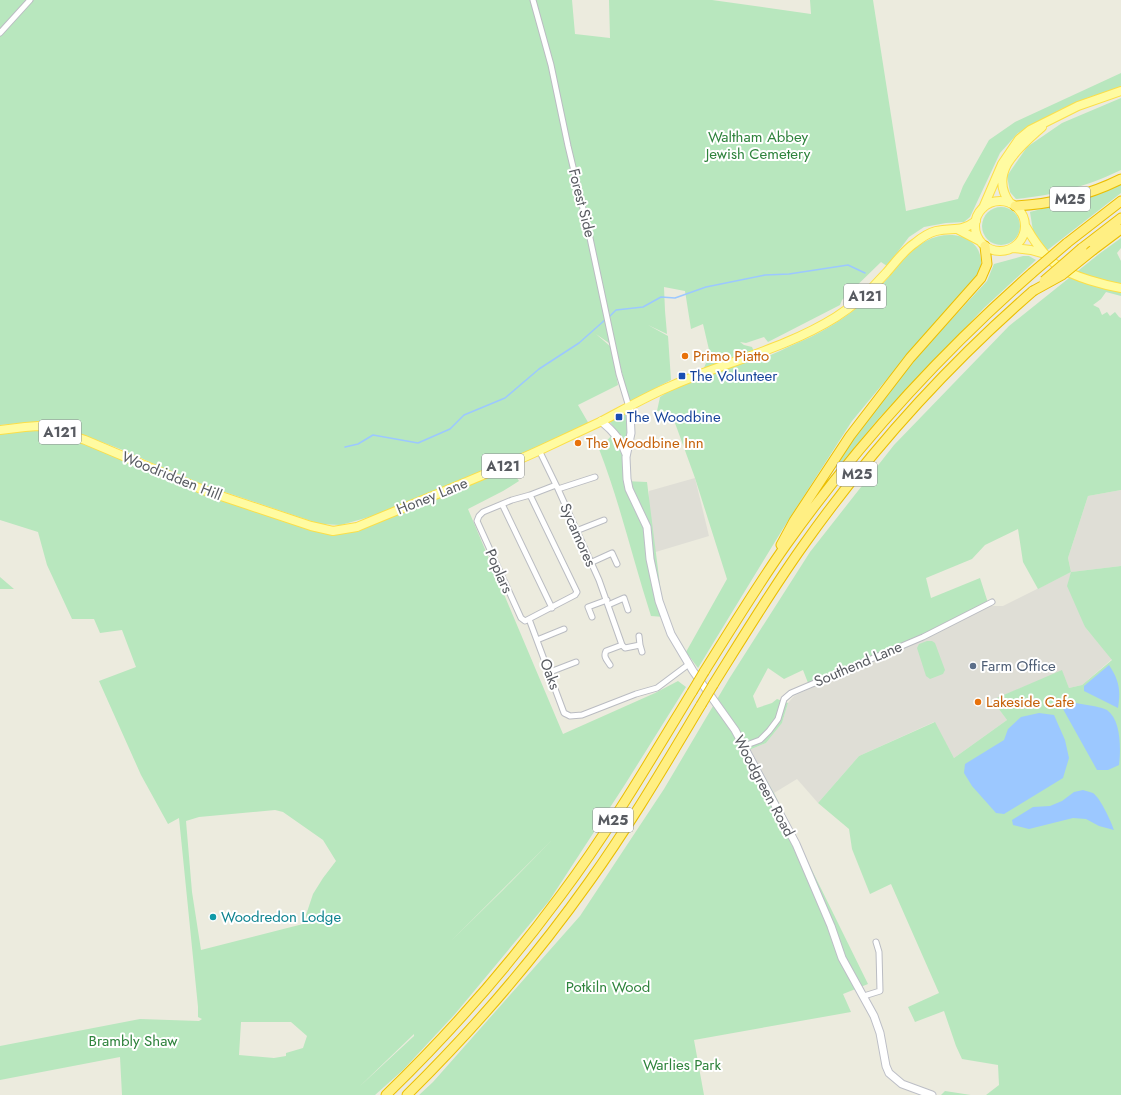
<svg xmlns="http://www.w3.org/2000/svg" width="1121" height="1095" viewBox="0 0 1121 1095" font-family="Jost,sans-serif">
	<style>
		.industrial { fill: #dfded6 }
		.green { fill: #b8e7be; fill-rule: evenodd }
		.water { fill: #9cc8ff }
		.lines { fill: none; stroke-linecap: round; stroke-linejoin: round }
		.stream { stroke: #9cc8ff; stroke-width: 1.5 }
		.street-casing { stroke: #babcc2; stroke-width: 7 }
		.secondary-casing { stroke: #bcbec6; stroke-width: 9 }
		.primary-casing { stroke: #fcdf48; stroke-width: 10 }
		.highway-casing { stroke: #ebbe00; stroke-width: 11 }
		.street { stroke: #fff; stroke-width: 5 }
		.secondary { stroke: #fff; stroke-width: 7 }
		.primary { stroke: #fffba1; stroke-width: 8 }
		.highway { stroke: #ffef83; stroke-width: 9 }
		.highway-bridge-casing { stroke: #ebbe00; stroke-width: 11; stroke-linecap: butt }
		.highway-bridge { stroke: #ffef83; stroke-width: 9 }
		.food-dot { fill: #e8710a; stroke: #fff; stroke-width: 1.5 }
		.transit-dot { fill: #1a4fb4; stroke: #fff; stroke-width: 1.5 }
		.service-dot { fill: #5c6f8a; stroke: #fff; stroke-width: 1.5 }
		.culture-dot { fill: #0f9aa8; stroke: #fff; stroke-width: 1.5 }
		.labels { text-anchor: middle; stroke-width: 4; stroke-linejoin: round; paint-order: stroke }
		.shield { fill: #fff; stroke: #8a8c90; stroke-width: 1 }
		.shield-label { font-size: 14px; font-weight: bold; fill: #585b61 }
		.park-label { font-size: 15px; fill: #2e833c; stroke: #fff }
		.street-label { font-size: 15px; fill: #585b61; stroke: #fff }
		.food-label { font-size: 15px; fill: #c56008; stroke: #fff; text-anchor: start }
		.transit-label { font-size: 15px; fill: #164399; stroke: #fff; text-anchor: start }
		.service-label { font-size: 15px; fill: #4e5e75; stroke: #fff; text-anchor: start }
		.culture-label { font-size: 15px; fill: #0d838f; stroke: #fff; text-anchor: start }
	</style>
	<rect width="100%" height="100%" fill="#ecebde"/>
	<path class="industrial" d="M 695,478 L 709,536 L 649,554 L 647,527 L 649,491 Z
		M 1121,490 L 1121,566 L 1071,572 L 1085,627 L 1112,659 L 1082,685 L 1069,688 L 1062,671 L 992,700 L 1007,720 L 954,758 L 934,722 L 859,756 L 818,803 L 797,779 L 774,793 L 749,750 L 766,743 L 782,723 L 788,703 L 794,696 L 989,606 L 1003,606 L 1071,572 L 1068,558 L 1088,496 Z"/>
	<path class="green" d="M 0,0 L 572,0 L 575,34 L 610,38 L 609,0 L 712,0 L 811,14 L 810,0 L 873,0 L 906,211 L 958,199 L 963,186 L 989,140 L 1015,122 L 1121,73 L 1121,87 L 1087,98 L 1061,109 L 1018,133 L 1000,153 L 970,217 L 964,222 L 946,223 L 924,227 L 909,237 L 887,266 L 881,262 L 842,300 L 840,305 L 768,342 L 764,337 L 746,343 L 740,342 L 744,345 L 752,347 L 758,361 C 765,358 772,354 780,351 C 796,343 813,337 829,327 C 845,318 859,306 873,294 C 891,278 904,252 926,241 C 953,227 988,238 980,273 L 881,386 L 852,421 L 784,527 L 698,668 L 686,652 L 727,579 L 695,478 L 671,412 L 657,411 L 660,397 L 669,391 L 699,379 L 710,354 L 703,324 L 691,329 L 685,291 L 664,287 L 665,311 L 667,334 L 648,325 L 668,336 L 671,380 L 629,402 L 616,348 L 596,334 L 611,347 L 618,385 L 578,405 L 589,424 L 536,448 L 507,459 L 450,486 L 383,513 L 341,525 L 320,524 L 189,480 L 128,452 L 54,424 L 35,422 L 0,425 Z
		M 1121,98 L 1121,170 C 1085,187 1055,195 1016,199 L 1010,192 L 1007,176 L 1027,147 L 1062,123 Z
		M 1121,181 L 1121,193 L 1045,252 L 1037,240 L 1033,231 L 1030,212 L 1056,205 Z
		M982 226a19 19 0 1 1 38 0a19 19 0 1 1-38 0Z
		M 1121,238 L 1121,248 L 1117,253 L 1121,261 L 1121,296 L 1106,292 L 1101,299 L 1093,305 L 1099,308 L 1102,315 L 1107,312 L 1110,316 L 1115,312 L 1119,317 L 1121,318 L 1121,490 L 1088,496 L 1068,558 L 1071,572 L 1121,566 L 1121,1095 L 986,1095 L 999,1085 L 998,1065 L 962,1059 L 956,1046 L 944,1011 L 915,1022 L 908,1007 L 939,993 L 891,884 L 870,894 L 852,849 L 849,829 L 818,803 L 859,756 L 935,722 L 954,758 L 1007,720 L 992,700 L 1062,670 L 1069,688 L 1082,685 L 1112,660 L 1085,627 L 1067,586 L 1071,572 L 1038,589 L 1023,562 L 1018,529 L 985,545 L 972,559 L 926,578 L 931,598 L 980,578 L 989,606 L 810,688 L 803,670 L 784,679 L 768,668 L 753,696 L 757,708 L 772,703 L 777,699 L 788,703 L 782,723 L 766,743 L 749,750 L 774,793 L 868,984 L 843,994 L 851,1012 L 694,1040 L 704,1095 L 419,1095 L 433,1082 L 580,916 L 664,789 L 729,679 L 810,552 L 894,445 L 1009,326 L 1099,254 Z
		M 1023,256 L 1029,256 L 1036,260 L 984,308 L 880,417 L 838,467 L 834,465 L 913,361 L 987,281 L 994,264 Z
		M 625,413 L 627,414 L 628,427 L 626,440 L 621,437 L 610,422 L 611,420 Z
		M 42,429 L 142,466 L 183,485 L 282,521 L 317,531 L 369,526 L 404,512 L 500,471 L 500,476 L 510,467 L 519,481 L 503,491 L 468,509 L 563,734 L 655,693 L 678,681 L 686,687 L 624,786 L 549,901 L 455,1014 L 403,1070 L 375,1095 L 122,1095 L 120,1057 L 0,1080 L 0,1046 L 140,1019 L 199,1021 L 202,1019 L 198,1017 L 198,1007 L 179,818 L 168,824 L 141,775 L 99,681 L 136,667 L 122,630 L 100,633 L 94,619 L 72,619 L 47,565 L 38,532 L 0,520 L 0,432 ZM 275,810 L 283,812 L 323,840 L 336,861 L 323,878 L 313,894 L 303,924 L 201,950 L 192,892 L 186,821 L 199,817 ZM 552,840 L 503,890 L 451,941 ZM 291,1022 L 307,1036 L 303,1048 L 286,1053 L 286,1056 L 274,1058 L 239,1055 L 241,1022 ZM 414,1034 L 414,1036 L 359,1087 Z
		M 613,434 L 625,455 L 624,481 L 647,482 L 664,617 L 651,616 C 633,560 620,503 599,449 Z
		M 0,577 L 14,589 L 0,589 Z
		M 927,641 L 932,641 L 935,643 L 945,670 L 943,674 L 930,679 L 926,676 L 917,648 L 919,644 Z
		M 945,1091 L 971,1095 L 941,1095 Z"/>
	<path class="water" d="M 1109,665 C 1119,680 1121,690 1118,708 L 1084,691 L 1084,686 Z
		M 1066,702 C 1076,703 1099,706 1107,710 C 1121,720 1121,748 1119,765 L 1108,770 L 1097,770 L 1063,709 Z
		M 1039,713 L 1054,715 L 1065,740 L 1069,758 L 1063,778 L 1004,814 L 996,813 L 972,786 L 964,773 L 965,764 L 1004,740 L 1008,729 L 1021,717 Z
		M 1083,790 C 1086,791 1090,792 1093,793 C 1101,799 1111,821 1114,830 L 1099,826 L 1086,819 L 1073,818 L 1029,829 L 1013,825 L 1012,820 L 1033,807 L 1050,806 L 1062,801 L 1074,792 Z"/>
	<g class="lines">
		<path class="stream" d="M 609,317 L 616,310 L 643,307 L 661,297 L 675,298 L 706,287 L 765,275 L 789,274 L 848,265 L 865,273
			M 345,447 L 358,444 L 373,435 L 418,443 L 450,429 L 464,415 L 505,398 L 539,369 L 579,343 L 606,319"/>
		<g class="street-casing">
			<path id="street" d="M 533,0 L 551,65 L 568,146 L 590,238 L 619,374 L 629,407
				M 0,33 L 30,0
				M 539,450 L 558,489 L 599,580 L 622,645
				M 558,489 L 595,477
				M 530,495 L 577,592 L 575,595 L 525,621 L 521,618 L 477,521 L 479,516 L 483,512 L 512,500 L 530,495 L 556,485
				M 502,504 L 552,608
				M 576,531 L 604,520
				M 590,563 L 612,553 L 617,564
				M 608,605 L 624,598 L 628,610
				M 592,617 L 588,607 L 607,600
				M 529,619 L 564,713 L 570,716 L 582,715 L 636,694 L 657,688 L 689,664
				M 639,636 L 640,645
				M 537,640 L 564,629
				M 622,645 L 625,648 L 640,645 L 642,652
				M 610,665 C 607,660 603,657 606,651 L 622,645
				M 550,672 L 576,662
				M 744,746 L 760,740 L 769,731 L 778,719 L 784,699 L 791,693 L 923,637 L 992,602
				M 864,996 L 880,991 L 879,952 L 876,942"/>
		</g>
		<g class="secondary-casing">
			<path id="secondary" d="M 629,407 L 630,411 L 631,433 L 626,457 L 627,479 L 629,489 L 647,527 L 650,559 L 659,601 L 671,634 L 693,671 L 735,730 L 796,844 L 831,926 L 842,958 L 874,1016 L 880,1033 L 886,1066 L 889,1073 L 902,1084 L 932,1095
				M 601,421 C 612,430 622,440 626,454"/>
		</g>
		<g class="primary-casing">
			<path id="primary" d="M975 226a25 25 0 1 1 50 0a25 25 0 1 1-50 0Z
				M 1010,203 C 987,172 1020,147 1042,127
				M 983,208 L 1002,164 L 1019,139 L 1030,130 L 1078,106 L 1121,91
				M 1026,227 C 1034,241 1045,257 1059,267 C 1074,277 1104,285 1121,288
				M 959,230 L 980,241
				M 1013,248 L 1031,250 L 1045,254
				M 0,430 L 25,427 L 38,426 L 52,429 L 85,440 L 206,491 L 311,526 L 333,531 L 357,527 C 417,502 479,478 538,451 C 559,441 581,431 602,421 C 625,409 647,396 671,386 C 725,362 785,349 836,317 C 855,305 871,290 886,273 C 895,263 903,251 915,243 C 921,238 928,233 936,231 C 953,227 960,233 976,221"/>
		</g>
		<g class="highway-casing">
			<path id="highway" d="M 1015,206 C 1053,204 1087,196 1121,179
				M 1067,243 L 1121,201
				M 1082,248 L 1121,218
				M 1093,250 L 1121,229
				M 781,545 L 794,521 L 850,436 L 910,358 L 981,278 L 987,264 L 985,246
				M 704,672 C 731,629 757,586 786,545 C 857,445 940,354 1032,273
				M 713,685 C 743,637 772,589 805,543 C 871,450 948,365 1033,291
				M 386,1095 C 450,1033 508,967 561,895 C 609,831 650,761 692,692
				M 407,1095 C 474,1029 535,958 589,882 C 630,825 665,765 701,705"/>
		</g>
		<use href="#street" class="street"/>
		<use href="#secondary" class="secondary"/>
		<use href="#primary" class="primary"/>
		<use href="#highway" class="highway"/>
		<g class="highway-bridge-casing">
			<path id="highway-bridge" d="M 1032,273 L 1067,243
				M 1044,281 L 1082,248
				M 1033,291 L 1062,275 L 1093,250
				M 692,692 L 704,672
				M 701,705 L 713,685"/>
		</g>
		<use href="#highway-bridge" class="highway-bridge"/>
	</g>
	<g class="food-dot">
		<circle cx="685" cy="356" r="4"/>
		<circle cx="578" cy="443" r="4"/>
		<circle cx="978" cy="702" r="4"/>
	</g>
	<g class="transit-dot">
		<rect x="678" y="372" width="8" height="8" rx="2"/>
		<rect x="615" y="413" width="8" height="8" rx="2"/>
	</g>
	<circle class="service-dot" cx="973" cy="666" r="4"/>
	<circle class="culture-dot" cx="213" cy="917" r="4"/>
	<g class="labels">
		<g class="shield">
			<rect x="1050" y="187" width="40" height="24" rx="3"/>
			<rect x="844" y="284" width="42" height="24" rx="3"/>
			<rect x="39" y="420" width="42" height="24" rx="3"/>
			<rect x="482" y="454" width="42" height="24" rx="3"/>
			<rect x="837" y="462" width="40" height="24" rx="3"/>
			<rect x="593" y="808" width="40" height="24" rx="3"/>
		</g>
		<g class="shield-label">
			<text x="1070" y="204">M25</text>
			<text x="865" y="301">A121</text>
			<text x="60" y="437">A121</text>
			<text x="503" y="471">A121</text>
			<text x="857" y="479">M25</text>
			<text x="613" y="825">M25</text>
		</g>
		<g class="park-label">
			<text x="758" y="142">Waltham Abbey<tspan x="758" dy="17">Jewish Cemetery</tspan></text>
			<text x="608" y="992">Potkiln Wood</text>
			<text x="133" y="1046">Brambly Shaw</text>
			<text x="682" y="1070">Warlies Park</text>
		</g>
		<g class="street-label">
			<text transform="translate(582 203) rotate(76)" y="5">Forest Side</text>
			<text transform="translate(172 476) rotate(22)" y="5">Woodridden Hill</text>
			<text transform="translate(432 496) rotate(-22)" y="5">Honey Lane</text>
			<text transform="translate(578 535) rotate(66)" y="5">Sycamores</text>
			<text transform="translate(499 571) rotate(66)" y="5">Poplars</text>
			<text transform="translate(858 664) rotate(-23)" y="5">Southend Lane</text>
			<text transform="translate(550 674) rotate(69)" y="5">Oaks</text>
			<text transform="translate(764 786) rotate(62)" y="5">Woodgreen Road</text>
		</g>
		<g class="food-label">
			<text x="693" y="361">Primo Piatto</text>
			<text x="586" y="448">The Woodbine Inn</text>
			<text x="986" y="707">Lakeside Cafe</text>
		</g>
		<g class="transit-label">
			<text x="690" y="381">The Volunteer</text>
			<text x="627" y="422">The Woodbine</text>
		</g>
		<g class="service-label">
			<text x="981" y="671">Farm Office</text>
		</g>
		<g class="culture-label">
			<text x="221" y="922">Woodredon Lodge</text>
		</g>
	</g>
</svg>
